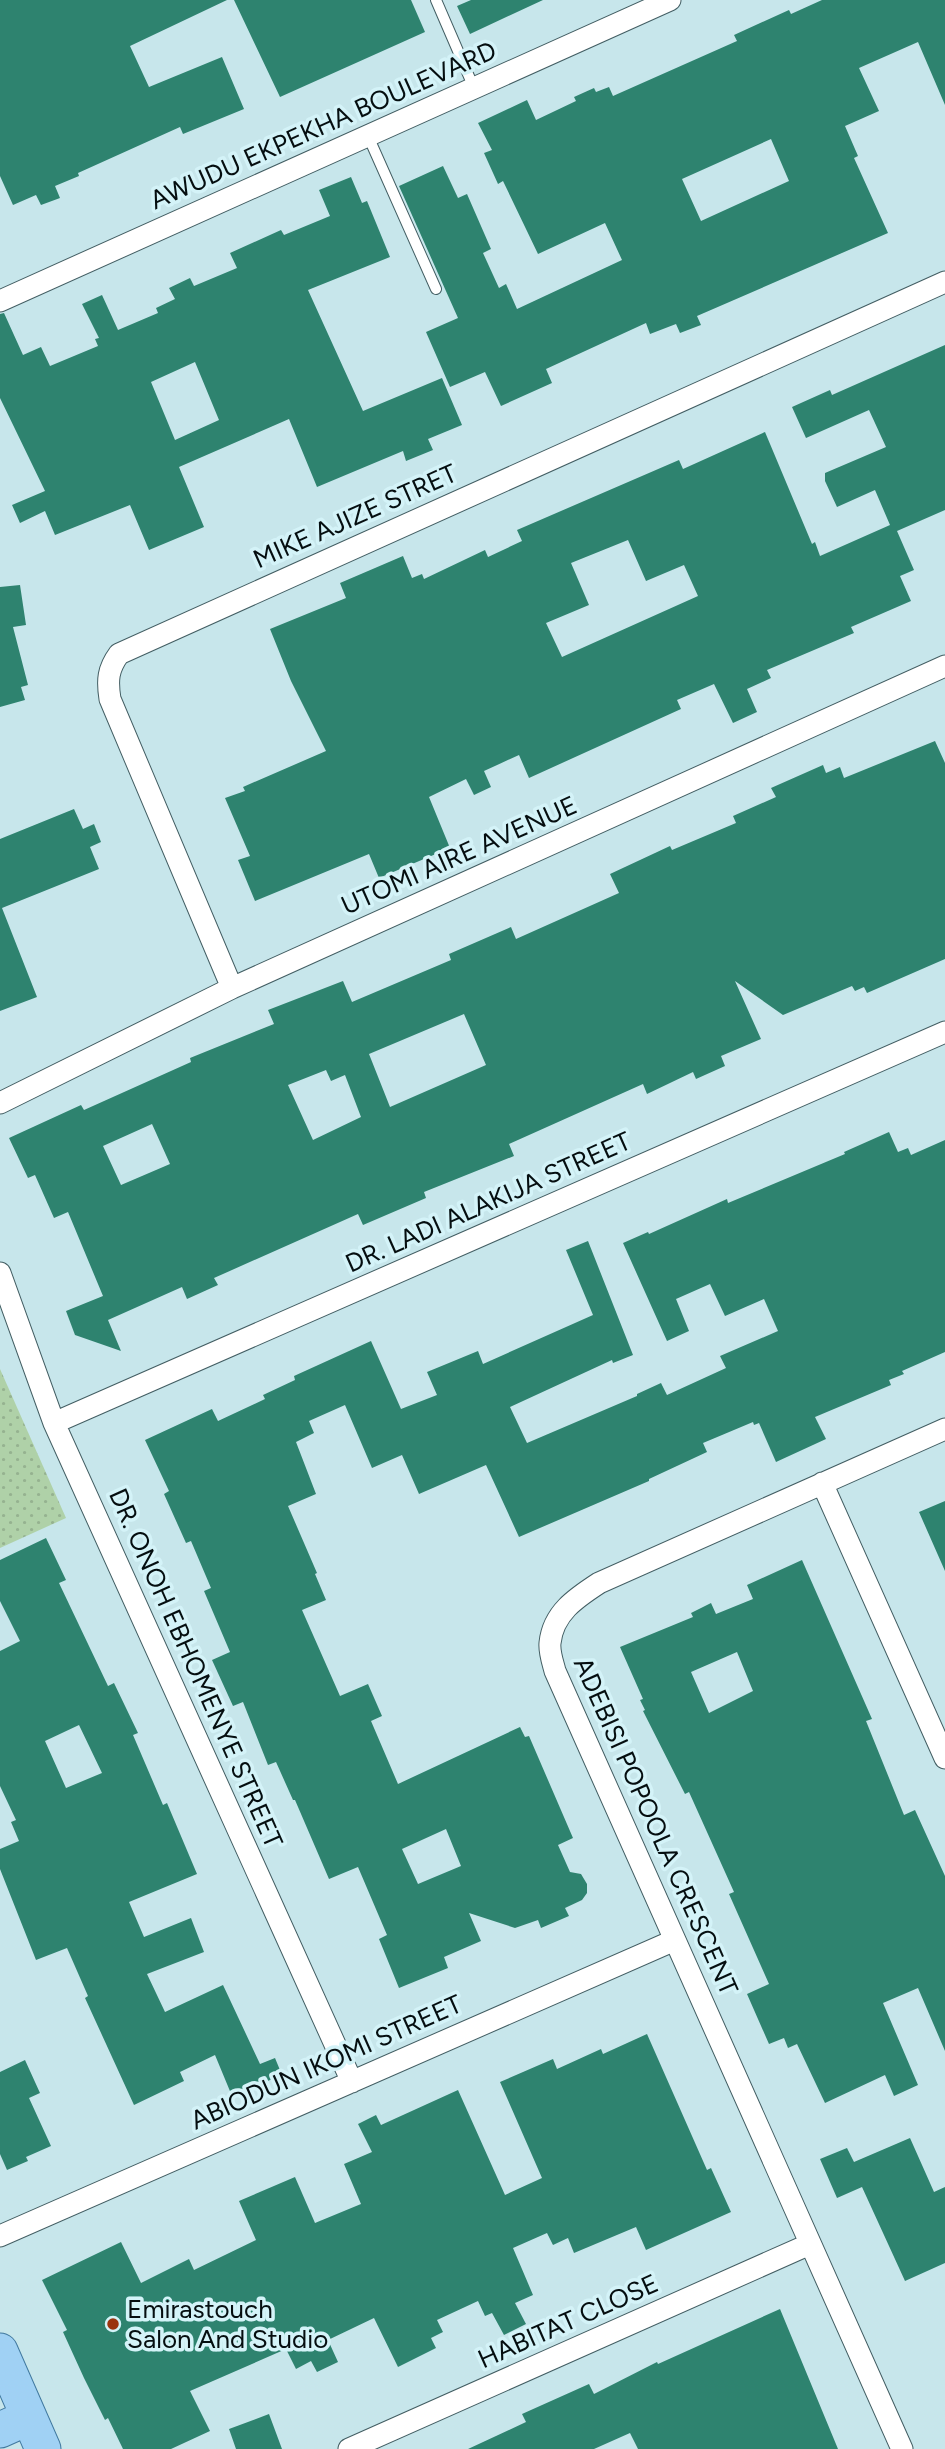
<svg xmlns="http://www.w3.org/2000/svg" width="945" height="2449" viewBox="0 0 945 2449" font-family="Figtree,sans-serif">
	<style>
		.grass { fill: url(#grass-dots) }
		.building { fill: #2e836f; fill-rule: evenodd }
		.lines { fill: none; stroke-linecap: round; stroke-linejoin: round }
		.service-casing { stroke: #435e63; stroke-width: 12 }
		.minor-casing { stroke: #435e63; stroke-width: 23 }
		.primary-casing { stroke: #41799f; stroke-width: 37 }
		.service { stroke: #fff; stroke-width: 10 }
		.minor { stroke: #fff; stroke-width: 21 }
		.primary { stroke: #a0d1f4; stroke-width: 35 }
		.poi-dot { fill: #9a340e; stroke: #d4f3f8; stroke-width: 2.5 }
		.labels { text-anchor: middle; stroke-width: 7; stroke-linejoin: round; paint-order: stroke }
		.street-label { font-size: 26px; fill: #050e10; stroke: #d4f3f8 }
		.poi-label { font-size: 26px; fill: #050e10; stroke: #d4f3f8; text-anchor: start }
	</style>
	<defs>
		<pattern id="grass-dots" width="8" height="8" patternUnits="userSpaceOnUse" patternTransform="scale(1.75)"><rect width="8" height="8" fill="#afd1a8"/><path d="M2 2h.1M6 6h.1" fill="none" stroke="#95b290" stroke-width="1.8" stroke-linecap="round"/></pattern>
	</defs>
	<rect width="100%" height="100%" fill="#c7e6eb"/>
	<path class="grass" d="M 0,1369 L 66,1518 L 0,1548 Z"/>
	<path class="building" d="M 0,0 L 227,0 L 130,46 L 149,87 L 222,57 L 244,109 L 183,134 L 180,127 L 78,173 L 79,176 L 55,186 L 60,198 L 41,205 L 36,195 L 13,205 L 0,176 Z
		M 234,0 L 411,0 L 425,32 L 280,97 Z
		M 471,0 L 543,0 L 470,34 L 457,6 Z
		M 822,0 L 945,0 L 945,105 L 918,42 L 859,68 L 879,111 L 845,126 L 858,156 L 854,158 L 888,233 L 697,316 L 701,325 L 680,333 L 676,324 L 650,334 L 646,323 L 546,369 L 552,383 L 501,406 L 485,372 L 450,387 L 426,332 L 458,318 L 399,186 L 443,166 L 458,198 L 467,194 L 491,249 L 483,253 L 499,288 L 506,284 L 517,309 L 622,260 L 605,223 L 538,254 L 503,181 L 498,184 L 484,153 L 492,150 L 478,123 L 527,100 L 536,120 L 576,101 L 574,97 L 594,88 L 596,92 L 609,87 L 613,96 L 737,41 L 734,35 L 789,10 L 791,14 ZM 771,139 L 789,181 L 701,221 L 682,179 Z
		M 351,177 L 362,203 L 367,201 L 390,257 L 308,290 L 363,411 L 442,378 L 462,425 L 428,439 L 433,450 L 406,461 L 403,451 L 317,487 L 289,419 L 179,467 L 204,527 L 149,550 L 130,505 L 55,535 L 45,511 L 20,523 L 12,505 L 45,491 L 0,398 L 0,314 L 4,313 L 23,355 L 41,347 L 50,366 L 98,346 L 95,339 L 99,338 L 82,304 L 102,295 L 118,330 L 158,313 L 156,308 L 175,299 L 169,288 L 190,278 L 194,286 L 237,268 L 230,253 L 281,230 L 284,235 L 330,216 L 319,190 ZM 195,362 L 219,420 L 175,440 L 151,382 Z
		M 945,345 L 945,510 L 897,531 L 914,570 L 900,576 L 911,601 L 851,627 L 854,633 L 767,670 L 771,678 L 747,689 L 757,712 L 733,723 L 714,684 L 677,700 L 681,709 L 529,778 L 519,755 L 484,771 L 491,787 L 474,795 L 466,779 L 429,797 L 450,848 L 379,878 L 369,854 L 255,901 L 238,860 L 250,856 L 225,798 L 245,791 L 243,787 L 326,751 L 291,681 L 270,629 L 346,598 L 340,583 L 403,556 L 412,578 L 422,574 L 424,579 L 485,550 L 488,557 L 522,541 L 517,530 L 679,460 L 683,469 L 765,432 L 812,544 L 815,542 L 820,556 L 890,525 L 875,490 L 837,507 L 825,481 L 825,473 L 886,447 L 869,410 L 806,438 L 792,407 L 830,390 L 832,395 ZM 628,540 L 646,581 L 684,565 L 698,596 L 562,657 L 546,623 L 589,605 L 571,563 Z
		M 20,585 L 26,625 L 13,627 L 28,685 L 21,687 L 25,700 L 0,707 L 0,587 Z
		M 935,741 L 945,763 L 945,959 L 867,993 L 864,987 L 855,991 L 852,986 L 783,1015 L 735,981 L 761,1039 L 721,1056 L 725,1066 L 696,1079 L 693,1072 L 647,1094 L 643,1084 L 509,1144 L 514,1156 L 424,1192 L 426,1198 L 363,1225 L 358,1214 L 214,1278 L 218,1285 L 187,1299 L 182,1287 L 108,1320 L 121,1351 L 75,1335 L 66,1311 L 103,1296 L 68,1212 L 54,1218 L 35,1175 L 28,1178 L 9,1138 L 81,1105 L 84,1110 L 191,1062 L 190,1058 L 274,1024 L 268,1010 L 343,981 L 352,1002 L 451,960 L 449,954 L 511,927 L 516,939 L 619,893 L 610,874 L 670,846 L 672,850 L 736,823 L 733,816 L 776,797 L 771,788 L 823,765 L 826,773 L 840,767 L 844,778 ZM 464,1014 L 486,1065 L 390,1107 L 369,1054 ZM 326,1070 L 331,1081 L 345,1075 L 361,1117 L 313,1140 L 288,1085 ZM 152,1124 L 170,1164 L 121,1185 L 103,1146 Z
		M 74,809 L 83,829 L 94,824 L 101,842 L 90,847 L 99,869 L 2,908 L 37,997 L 0,1011 L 0,839 Z
		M 889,1132 L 898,1152 L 908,1148 L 911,1155 L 945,1140 L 945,1352 L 902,1371 L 904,1374 L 889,1380 L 891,1385 L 815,1417 L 826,1439 L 776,1462 L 759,1423 L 754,1425 L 753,1422 L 703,1443 L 707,1452 L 649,1479 L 649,1481 L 519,1537 L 486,1465 L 419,1494 L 402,1455 L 372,1468 L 345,1405 L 309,1421 L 314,1433 L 296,1442 L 316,1494 L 288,1506 L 317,1573 L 315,1574 L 326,1600 L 302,1610 L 340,1696 L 368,1684 L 382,1716 L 371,1721 L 398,1784 L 520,1727 L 525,1737 L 529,1736 L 573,1838 L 558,1845 L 570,1872 L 581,1874 L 587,1884 L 587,1893 L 582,1900 L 565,1908 L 569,1916 L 541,1928 L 538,1920 L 515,1928 L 469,1913 L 481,1941 L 444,1957 L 448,1968 L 399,1988 L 379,1939 L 387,1935 L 358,1867 L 329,1879 L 295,1800 L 293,1800 L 276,1762 L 268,1765 L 243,1702 L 233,1706 L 212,1660 L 230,1652 L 204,1591 L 211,1588 L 191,1541 L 186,1543 L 164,1494 L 169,1491 L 145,1440 L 212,1409 L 218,1421 L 265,1399 L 263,1395 L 295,1380 L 294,1376 L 371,1341 L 401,1409 L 437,1395 L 427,1372 L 478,1351 L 483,1364 L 593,1315 L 566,1250 L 588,1241 L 633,1355 L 613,1363 L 612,1360 L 510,1407 L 527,1443 L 637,1396 L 637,1394 L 661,1383 L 667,1395 L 726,1368 L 720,1356 L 778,1331 L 764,1299 L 725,1316 L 710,1284 L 676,1299 L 689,1331 L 667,1341 L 623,1243 L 648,1232 L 649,1234 L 727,1199 L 728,1203 L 845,1154 L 844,1152 ZM 446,1829 L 461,1866 L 418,1884 L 402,1849 Z
		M 945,1501 L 945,1571 L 919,1512 Z
		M 46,1538 L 66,1580 L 59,1583 L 108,1686 L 114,1683 L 138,1733 L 133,1735 L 163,1805 L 167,1803 L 197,1874 L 129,1902 L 144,1937 L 191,1918 L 204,1952 L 147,1974 L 165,2012 L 223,1985 L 260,2064 L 275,2058 L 282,2075 L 232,2096 L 215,2055 L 180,2072 L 184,2081 L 134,2105 L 85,1998 L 88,1996 L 67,1948 L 36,1960 L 0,1869 L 0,1849 L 19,1841 L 11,1822 L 16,1820 L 0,1786 L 0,1651 L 20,1641 L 0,1601 L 0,1560 ZM 79,1725 L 102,1773 L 66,1788 L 45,1741 Z
		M 802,1560 L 872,1719 L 866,1721 L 904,1815 L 915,1810 L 945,1876 L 945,2051 L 918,1988 L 883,2003 L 918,2085 L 894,2096 L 885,2075 L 825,2103 L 797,2044 L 788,2048 L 784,2038 L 769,2044 L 747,1994 L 769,1984 L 729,1894 L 734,1892 L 689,1792 L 685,1794 L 643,1711 L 645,1710 L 640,1700 L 643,1699 L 620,1647 L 693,1617 L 691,1613 L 711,1603 L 716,1614 L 753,1599 L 747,1585 ZM 737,1652 L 753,1691 L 709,1713 L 691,1672 Z
		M 647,2034 L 707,2170 L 711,2168 L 731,2212 L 646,2250 L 636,2227 L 574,2253 L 568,2238 L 553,2245 L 547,2233 L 513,2248 L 533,2295 L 515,2303 L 526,2324 L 504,2335 L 492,2313 L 485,2316 L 478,2301 L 437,2320 L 443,2332 L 431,2338 L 436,2348 L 398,2367 L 374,2318 L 328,2340 L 338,2362 L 317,2372 L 311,2361 L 296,2369 L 286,2349 L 190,2391 L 210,2431 L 171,2449 L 123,2449 L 108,2418 L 105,2420 L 84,2378 L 63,2332 L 67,2330 L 42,2280 L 121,2242 L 141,2283 L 189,2259 L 194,2270 L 256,2240 L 239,2201 L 295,2177 L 315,2223 L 361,2204 L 344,2164 L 372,2152 L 358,2124 L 376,2115 L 381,2125 L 458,2090 L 505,2195 L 542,2178 L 500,2082 L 553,2059 L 557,2069 L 601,2049 L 603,2054 Z
		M 25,2060 L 40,2093 L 29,2098 L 51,2146 L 26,2157 L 28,2161 L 7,2170 L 0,2154 L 0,2072 Z
		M 910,2138 L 934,2192 L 945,2187 L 945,2263 L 905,2281 L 862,2187 L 837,2198 L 820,2159 L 847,2148 L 854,2162 Z
		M 780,2309 L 838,2449 L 638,2449 L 630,2433 L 594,2449 L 468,2449 L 526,2422 L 522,2414 L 589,2384 L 594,2394 L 657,2362 L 658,2364 Z
		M 269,2414 L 282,2449 L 236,2449 L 229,2429 Z"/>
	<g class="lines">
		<g class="service-casing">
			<path id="service" d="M 436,0 L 474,88
				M 368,136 L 436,289"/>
		</g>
		<g class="minor-casing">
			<path id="minor" d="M 0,301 L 670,0
				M 232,988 L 110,699 C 107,680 108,669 119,654 L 945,282
				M 0,1103 L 232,988 L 945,666
				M 0,1273 L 54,1423 L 352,2082
				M 54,1423 L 945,1032
				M 822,1483 L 945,1758
				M 0,2236 L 675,1940
				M 349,2449 L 810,2244
				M 902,2449 L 555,1671 C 553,1663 549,1652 550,1643 C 553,1613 576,1598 599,1583 L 945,1429"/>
		</g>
		<g class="primary-casing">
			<path id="primary" d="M 0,2351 L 43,2449
				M 0,2430 L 29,2417"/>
		</g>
		<use href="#service" class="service"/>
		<use href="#minor" class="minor"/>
		<use href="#primary" class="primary"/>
	</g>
	<circle class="poi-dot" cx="113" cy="2324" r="7"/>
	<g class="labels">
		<g class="street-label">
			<text transform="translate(323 125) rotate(-24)" y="9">AWUDU EKPEKHA BOULEVARD</text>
			<text transform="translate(355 516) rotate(-24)" y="9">MIKE AJIZE STRET</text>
			<text transform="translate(459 855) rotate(-24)" y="9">UTOMI AIRE AVENUE</text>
			<text transform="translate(488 1202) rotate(-24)" y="9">DR. LADI ALAKIJA STREET</text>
			<text transform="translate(196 1668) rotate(66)" y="9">DR. ONOH EBHOMENYE STREET</text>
			<text transform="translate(656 1826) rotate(66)" y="9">ADEBISI POPOOLA CRESCENT</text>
			<text transform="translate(326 2062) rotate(-24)" y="9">ABIODUN IKOMI STREET</text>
			<text transform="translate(568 2321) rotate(-24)" y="9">HABITAT CLOSE</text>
		</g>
		<g class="poi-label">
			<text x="127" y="2318">Emirastouch<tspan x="127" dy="30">Salon And Studio</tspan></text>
		</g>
	</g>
</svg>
